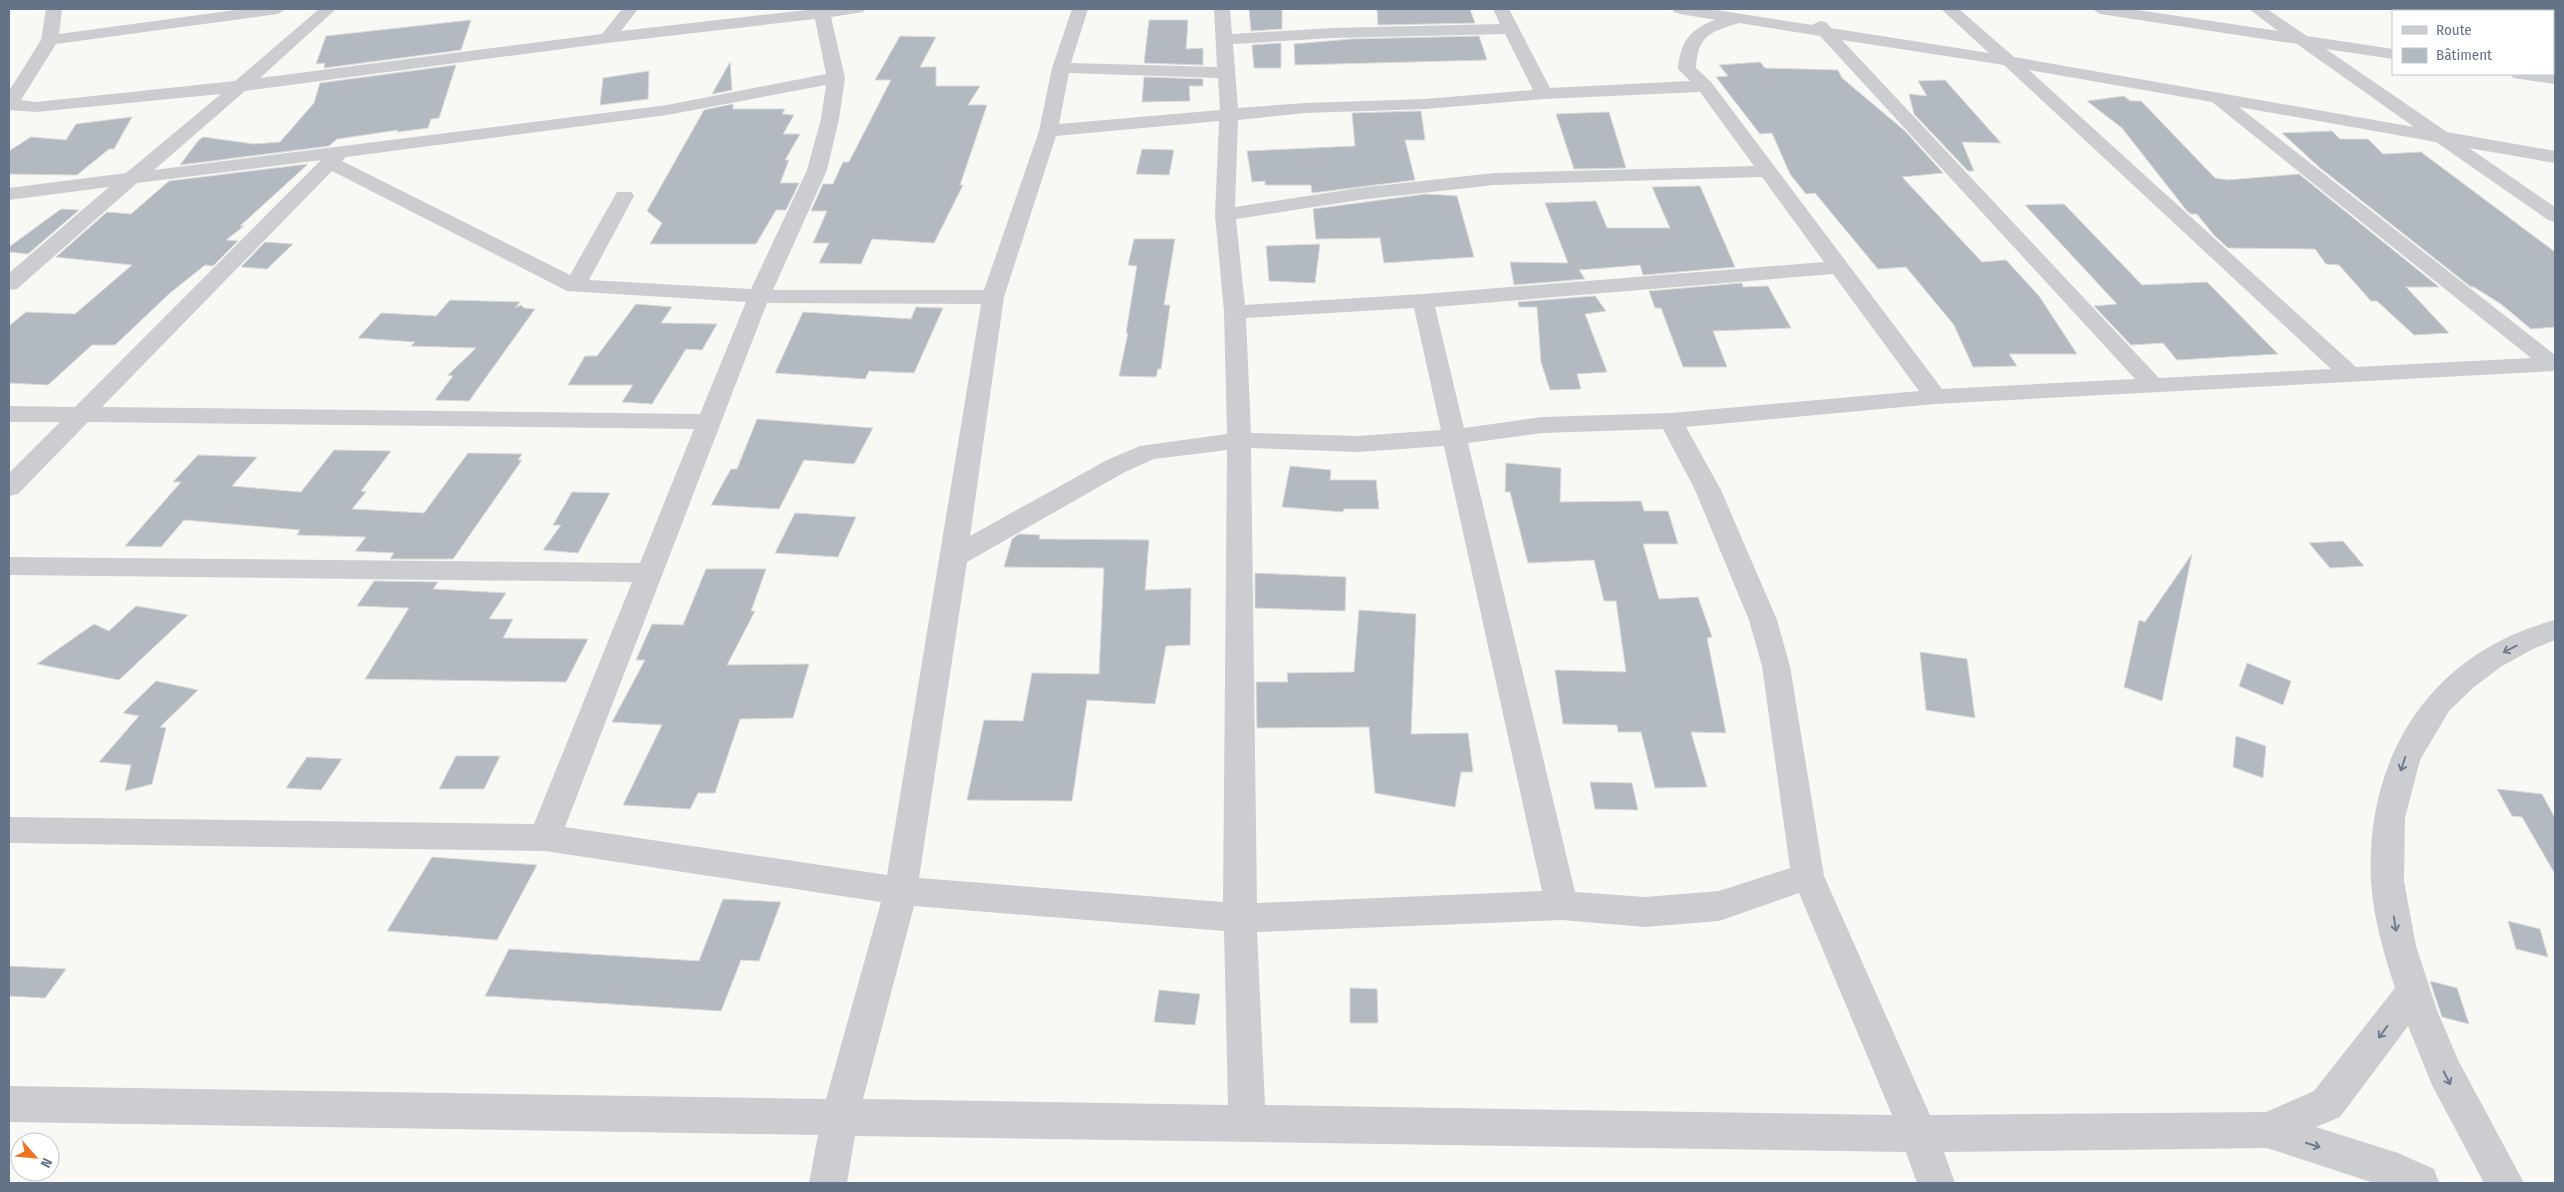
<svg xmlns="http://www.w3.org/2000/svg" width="2564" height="1192" viewBox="0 0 2564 1192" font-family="'Fira Sans Condensed',sans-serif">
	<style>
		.building { fill: #b3b9c0; stroke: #dadad8 }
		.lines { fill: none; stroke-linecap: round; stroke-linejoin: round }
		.street { fill: #cbcdd1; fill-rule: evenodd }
		.oneway { stroke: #6f7c90 }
	</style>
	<rect width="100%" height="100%" fill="#f8f8f5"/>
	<path class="building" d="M 1249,9 L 1282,9 L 1282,29 L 1251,31 Z
		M 1377,9 L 1470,9 L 1475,23 L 1378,25 Z
		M 471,20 L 461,50 L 324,68 L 325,63 L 316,64 L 326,36 Z
		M 1149,20 L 1188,20 L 1186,49 L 1203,48 L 1203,65 L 1144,63 Z
		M 900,36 L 936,37 L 920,67 L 936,67 L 936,86 L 980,86 L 968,105 L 987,105 L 960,185 L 963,185 L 934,243 L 872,239 L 861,264 L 819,263 L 829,243 L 813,243 L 827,211 L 811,211 L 823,184 L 833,184 L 843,162 L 849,162 L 891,80 L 875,80 Z
		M 1479,36 L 1487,60 L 1295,65 L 1294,44 L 1351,39 Z
		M 1281,43 L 1281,68 L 1254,68 L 1252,45 Z
		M 730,62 L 732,90 L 712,94 Z
		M 1760,62 L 1765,68 L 1838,70 L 1842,78 L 1905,131 L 1943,173 L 1902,177 L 1982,262 L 2006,260 L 2039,296 L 2077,354 L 2009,354 L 2017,366 L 1973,367 L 1954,325 L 1906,267 L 1878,269 L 1815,193 L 1806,194 L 1790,174 L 1772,133 L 1760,134 L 1716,77 L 1728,76 L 1719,65 Z
		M 456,65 L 439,118 L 431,119 L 428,128 L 397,132 L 398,130 L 337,139 L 329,146 L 180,165 L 198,141 L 203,137 L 254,144 L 280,142 L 314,103 L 320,83 Z
		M 649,71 L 648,99 L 600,105 L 603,78 Z
		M 1144,77 L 1203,79 L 1203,86 L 1189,86 L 1190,101 L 1142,102 Z
		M 1945,80 L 2001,143 L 1962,142 L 1974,171 L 1968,171 L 1914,114 L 1909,94 L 1927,96 L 1918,81 Z
		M 2124,96 L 2130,101 L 2141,101 L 2215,178 L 2227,180 L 2299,174 L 2439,287 L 2406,287 L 2449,333 L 2414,335 L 2377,301 L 2371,301 L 2339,265 L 2326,264 L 2315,249 L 2228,248 L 2214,235 L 2197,214 L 2191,214 L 2187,211 L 2122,128 L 2087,101 Z
		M 733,104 L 733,109 L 785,109 L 782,114 L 794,115 L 783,134 L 800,134 L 785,160 L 789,160 L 780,183 L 799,183 L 786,210 L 776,210 L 756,244 L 650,244 L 662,223 L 647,211 L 704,110 Z
		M 1421,111 L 1425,140 L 1405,140 L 1415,180 L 1312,193 L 1311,185 L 1265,185 L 1265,181 L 1252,182 L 1247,151 L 1355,146 L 1352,113 Z
		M 1609,112 L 1626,168 L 1574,169 L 1556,114 Z
		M 132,117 L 114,149 L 109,149 L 77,175 L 9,174 L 9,151 L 31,137 L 66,140 L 76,124 Z
		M 2332,131 L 2340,139 L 2368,139 L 2383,154 L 2421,152 L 2555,252 L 2555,327 L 2531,329 L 2501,304 L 2474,287 L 2471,287 L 2319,167 L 2282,133 Z
		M 1142,149 L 1174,150 L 1169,175 L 1136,174 Z
		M 308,164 L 240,226 L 244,226 L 226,240 L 238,241 L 213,266 L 205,265 L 170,293 L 115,345 L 92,345 L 48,385 L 9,383 L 9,326 L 26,312 L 75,314 L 132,265 L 56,257 L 107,212 L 131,214 L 169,181 Z
		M 1700,186 L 1735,267 L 1643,275 L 1640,265 L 1579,270 L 1585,279 L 1514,285 L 1510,262 L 1568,263 L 1545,203 L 1596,201 L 1607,228 L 1670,228 L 1652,187 Z
		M 1426,194 L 1457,196 L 1474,257 L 1384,263 L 1380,238 L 1316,239 L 1313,209 Z
		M 2064,204 L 2142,285 L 2207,282 L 2278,354 L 2177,360 L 2163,343 L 2131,345 L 2094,306 L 2117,304 L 2025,205 Z
		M 61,209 L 79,210 L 28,254 L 9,252 L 9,247 Z
		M 1134,239 L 1175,239 L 1164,305 L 1170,305 L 1161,369 L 1158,369 L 1156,377 L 1119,376 L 1128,333 L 1126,333 L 1137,266 L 1128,265 Z
		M 265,242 L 293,244 L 267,269 L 241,267 Z
		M 1320,244 L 1315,283 L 1269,281 L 1266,246 Z
		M 1742,283 L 1743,287 L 1768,286 L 1791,328 L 1713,331 L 1727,367 L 1683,367 L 1661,308 L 1655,308 L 1649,291 Z
		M 1595,296 L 1606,311 L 1585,314 L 1607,372 L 1577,374 L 1581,389 L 1550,390 L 1541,362 L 1537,307 L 1519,307 L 1518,302 Z
		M 450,300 L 520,302 L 515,308 L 521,305 L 524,308 L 535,309 L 469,401 L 435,400 L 453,376 L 448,375 L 476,348 L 411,346 L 415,342 L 358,338 L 381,313 L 436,316 Z
		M 636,304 L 672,307 L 661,323 L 717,324 L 702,350 L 686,349 L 652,404 L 622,402 L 633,385 L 568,385 L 585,356 L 597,356 Z
		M 916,307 L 943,308 L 914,373 L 869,371 L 865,379 L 775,373 L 803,312 L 911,319 Z
		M 757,419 L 873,428 L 854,464 L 804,460 L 779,509 L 711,505 L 731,469 L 737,469 Z
		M 334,450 L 391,451 L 361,491 L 366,492 L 352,509 L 424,513 L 468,453 L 522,454 L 518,460 L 522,460 L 453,559 L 390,559 L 394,553 L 355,551 L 366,537 L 297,535 L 300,530 L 184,520 L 161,547 L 125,546 L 181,482 L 173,482 L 198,455 L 257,457 L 232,486 L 301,492 Z
		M 1506,463 L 1561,468 L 1560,502 L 1641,501 L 1644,511 L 1668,511 L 1678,544 L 1643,544 L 1659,599 L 1698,597 L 1712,637 L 1707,638 L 1726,733 L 1691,732 L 1707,787 L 1655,788 L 1641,732 L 1618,732 L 1617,725 L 1563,724 L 1555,670 L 1626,672 L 1616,601 L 1604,601 L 1594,560 L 1528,563 L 1510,492 L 1505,492 Z
		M 1290,466 L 1331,470 L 1330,480 L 1376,480 L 1379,509 L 1344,509 L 1343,512 L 1282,507 Z
		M 572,492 L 610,493 L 578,553 L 543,550 L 561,525 L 553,525 Z
		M 795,513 L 856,517 L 838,557 L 775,553 Z
		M 1019,534 L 1040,535 L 1039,539 L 1149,540 L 1145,590 L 1191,588 L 1190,645 L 1166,646 L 1155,704 L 1087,700 L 1072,801 L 967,800 L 984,720 L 1023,721 L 1032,673 L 1099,674 L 1104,568 L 1004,567 L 1012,539 Z
		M 2343,541 L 2364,566 L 2330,568 L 2309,543 Z
		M 2192,554 L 2162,701 L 2124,687 L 2139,620 L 2145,622 Z
		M 706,569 L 766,569 L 751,611 L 755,611 L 727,665 L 809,664 L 793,718 L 740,719 L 715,793 L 698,793 L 690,809 L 623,805 L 662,725 L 612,722 L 645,660 L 636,660 L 652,624 L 683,625 Z
		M 1255,573 L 1346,577 L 1345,611 L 1255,608 Z
		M 374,581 L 438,582 L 433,589 L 506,593 L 489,619 L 513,619 L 503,638 L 588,639 L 566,682 L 365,679 L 409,608 L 357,606 Z
		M 136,606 L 188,615 L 119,680 L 37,664 L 94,624 L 109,631 Z
		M 1359,610 L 1416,614 L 1411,734 L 1468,733 L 1473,772 L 1461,772 L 1455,807 L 1375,793 L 1369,727 L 1257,728 L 1256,682 L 1288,682 L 1287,673 L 1354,672 Z
		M 1920,652 L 1967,659 L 1975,718 L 1926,710 Z
		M 2247,663 L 2291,681 L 2283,705 L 2239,686 Z
		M 156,681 L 198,690 L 160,727 L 166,728 L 152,784 L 125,791 L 131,765 L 99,762 L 139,716 L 123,713 Z
		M 2236,736 L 2266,746 L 2263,778 L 2233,767 Z
		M 456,756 L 500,756 L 484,789 L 439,789 Z
		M 307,757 L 342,759 L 321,790 L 286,788 Z
		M 1590,782 L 1632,783 L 1638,810 L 1595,809 Z
		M 2497,789 L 2542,794 L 2555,818 L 2555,874 L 2522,817 L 2512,816 Z
		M 432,857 L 537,865 L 497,940 L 387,931 Z
		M 723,899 L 781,902 L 759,961 L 741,960 L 721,1011 L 485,996 L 509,949 L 699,961 Z
		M 2508,921 L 2540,929 L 2548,957 L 2516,949 Z
		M 9,966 L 66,969 L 45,998 L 9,996 Z
		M 2430,981 L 2457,988 L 2469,1024 L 2442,1017 Z
		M 1350,988 L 1377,989 L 1378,1023 L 1350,1023 Z
		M 1159,990 L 1200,994 L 1195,1025 L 1154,1022 Z"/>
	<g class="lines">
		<path class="street" d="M 46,9 L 62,9 L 59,34 L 243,9 L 286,9 L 278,14 L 56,44 L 21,100 L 36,102 L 235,81 L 319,9 L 336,9 L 260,78 L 602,34 L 622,9 L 638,9 L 621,31 L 816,9 L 865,9 L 863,12 L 831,17 L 845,78 L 839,119 L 827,170 L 773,290 L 984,290 L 1039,131 L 1052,68 L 1072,9 L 1088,9 L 1071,63 L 1217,67 L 1214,9 L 1230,9 L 1232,34 L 1333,28 L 1500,24 L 1493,9 L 1509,9 L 1550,88 L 1690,81 L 1678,69 C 1680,43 1690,28 1716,20 L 1680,14 L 1674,12 L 1672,9 L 1710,9 L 1812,25 L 1820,21 L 1826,22 L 1831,28 L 1989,53 L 1941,9 L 1959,9 L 2014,57 L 2414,127 L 2297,44 L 2100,14 L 2092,9 L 2131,9 L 2278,31 L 2249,9 L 2267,9 L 2307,36 L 2393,49 L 2393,59 L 2326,49 L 2447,132 L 2555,151 L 2555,163 L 2469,148 L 2555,207 L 2555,222 L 2548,220 L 2436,142 L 2239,107 L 2555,355 L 2555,371 L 1935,404 L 1686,427 L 1721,490 L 1777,620 L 1790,666 L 1824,876 L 1930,1115 L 2266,1112 L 2314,1091 L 2395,988 C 2384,954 2373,917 2371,881 C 2365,755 2432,652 2555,620 L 2555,640 L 2533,649 L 2502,666 L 2474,687 L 2449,711 L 2420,760 L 2405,818 L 2404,881 L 2416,946 L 2437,1010 L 2458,1060 L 2524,1183 L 2484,1183 L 2432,1085 L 2408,1026 L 2340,1117 L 2316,1127 L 2398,1153 L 2434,1169 L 2439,1183 L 2374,1183 L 2267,1148 L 1944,1152 L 1955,1183 L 1917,1183 L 1906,1152 L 855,1136 L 847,1183 L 809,1183 L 818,1135 L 9,1122 L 9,1086 L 826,1099 L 881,902 L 545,851 L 9,843 L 9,817 L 534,824 L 632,582 L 9,575 L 9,557 L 640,563 L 694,429 L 88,422 L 18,494 L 9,496 L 9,473 L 60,422 L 9,422 L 9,406 L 75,407 L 321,160 L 137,183 L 17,289 L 9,290 L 9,273 L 109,187 L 9,200 L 9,188 L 126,173 L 221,94 L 36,112 L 9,110 L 9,91 L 41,40 ZM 815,19 L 826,74 L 667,105 L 154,170 L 245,91 L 607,43 ZM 1739,23 L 1820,36 L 2135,379 L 1942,389 L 1711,82 L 1696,68 C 1698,35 1710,32 1739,23 ZM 1505,34 L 1533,90 L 1425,99 L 1305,103 L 1238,108 L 1233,44 L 1333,38 ZM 1842,40 L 2004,65 L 2331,369 L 2159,378 ZM 2029,70 L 2212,102 L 2531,358 L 2356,367 ZM 1069,73 L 1218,78 L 1220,110 L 1059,124 ZM 826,85 L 821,119 L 807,170 L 751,289 L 589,280 L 634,196 L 631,192 L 617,192 L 570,275 L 342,161 L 346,157 L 667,115 ZM 1700,92 L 1754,166 L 1494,173 L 1359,188 L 1235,207 L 1238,120 L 1305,113 L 1425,109 L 1544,99 ZM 1219,121 L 1215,215 L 1224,312 L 1227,434 L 1140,446 L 1107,460 L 970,536 L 1004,297 L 1056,136 ZM 332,171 L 567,291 L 746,302 L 700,414 L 102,407 ZM 1762,177 L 1824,262 L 1423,294 L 1245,305 L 1236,219 L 1359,200 L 1494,185 ZM 1833,274 L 1919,391 L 1671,413 L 1542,417 L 1464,428 L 1435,307 ZM 767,303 L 981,304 L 887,875 L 565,827 ZM 1414,308 L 1441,430 L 1358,436 L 1251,433 L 1246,318 ZM 1663,429 L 1695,490 L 1749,620 L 1762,666 L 1790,868 L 1719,891 L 1645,897 L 1575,892 L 1468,443 L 1542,433 ZM 1444,446 L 1542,891 L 1257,903 L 1251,448 L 1358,452 ZM 1227,450 L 1223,902 L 919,878 L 967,562 L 1125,472 L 1154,459 ZM 1799,893 L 1892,1115 L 1265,1105 L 1257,932 L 1562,920 L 1645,927 L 1719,921 ZM 914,906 L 1224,931 L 1228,1105 L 863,1099 Z
			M 2395,9 L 2414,9 L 2415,11 L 2396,11 Z
			M 2546,9 L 2555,9 L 2555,15 Z
			M 2510,74 L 2555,74 L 2555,84 L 2513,78 Z"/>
	</g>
	<defs><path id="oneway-shaft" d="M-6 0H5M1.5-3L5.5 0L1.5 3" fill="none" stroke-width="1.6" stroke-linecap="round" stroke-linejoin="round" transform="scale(1.25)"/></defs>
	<g class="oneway">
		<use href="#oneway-shaft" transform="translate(2510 649) rotate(153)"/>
		<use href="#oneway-shaft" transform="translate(2403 764) rotate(108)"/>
		<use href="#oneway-shaft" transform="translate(2395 924) rotate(81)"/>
		<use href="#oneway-shaft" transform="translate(2383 1032) rotate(126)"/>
		<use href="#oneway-shaft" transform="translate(2447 1078) rotate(63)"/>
		<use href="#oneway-shaft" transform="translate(2313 1145) rotate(18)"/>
	</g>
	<rect width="2564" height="1192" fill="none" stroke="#657389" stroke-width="20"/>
	<rect x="2392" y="10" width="162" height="65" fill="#ffffff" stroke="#c1c7d0"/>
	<rect x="2402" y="26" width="25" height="8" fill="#cbcdd1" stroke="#c1c7d0"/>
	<text x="2436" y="35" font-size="15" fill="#657389">Route</text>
	<rect x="2402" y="48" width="25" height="15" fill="#b3b9c0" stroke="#c1c7d0"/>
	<text x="2436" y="60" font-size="15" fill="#657389">Bâtiment</text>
	<g transform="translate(35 1157) rotate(117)"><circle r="24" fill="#ffffff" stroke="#c1c7d0"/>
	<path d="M0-4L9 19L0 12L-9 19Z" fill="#ef721f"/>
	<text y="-8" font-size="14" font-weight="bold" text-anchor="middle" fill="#657389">N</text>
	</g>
</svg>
